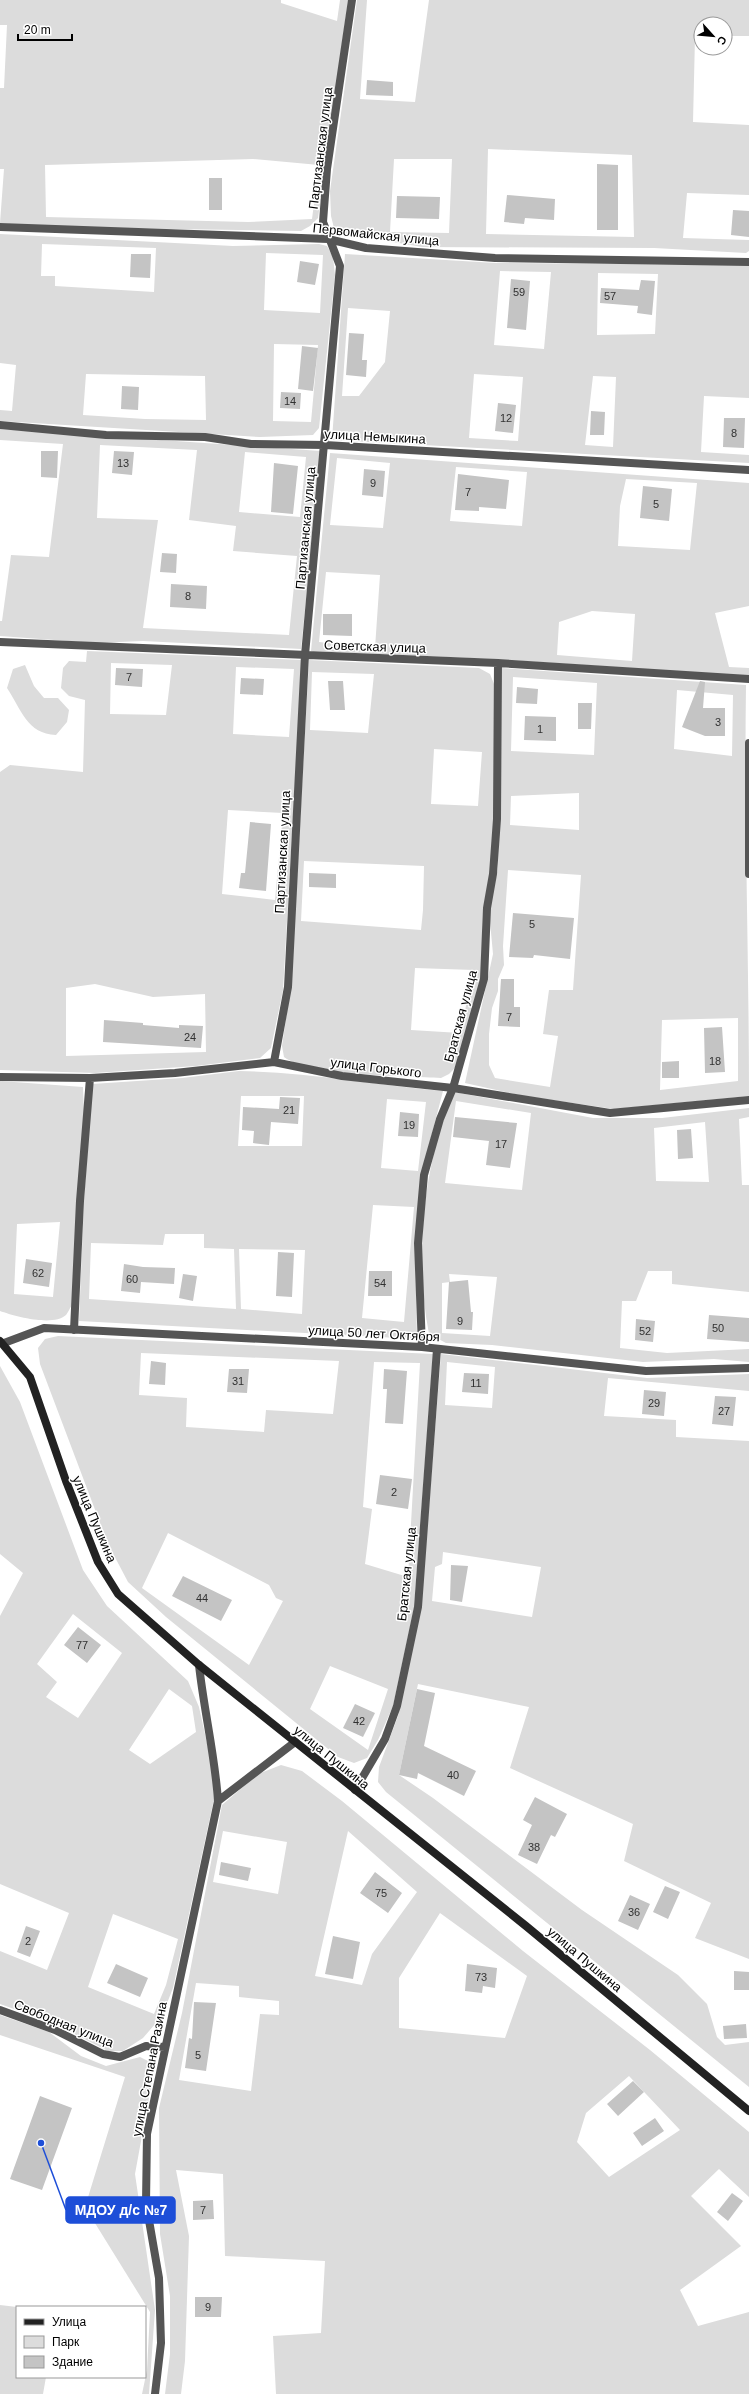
<svg xmlns="http://www.w3.org/2000/svg" width="749" height="2394" viewBox="0 0 749 2394" font-family="Arial,sans-serif">
	<style>
		.green { fill: #dcdcdc; fill-rule: evenodd }
		.building { fill: #c4c4c4 }
		.lines { fill: none; stroke-linecap: round; stroke-linejoin: round }
		.street { stroke: #555; stroke-width: 8 }
		.secondary { stroke: #222; stroke-width: 8 }
		.labels { text-anchor: middle; stroke-width: 3; stroke-linejoin: round; paint-order: stroke }
		.number-label { font-size: 11px; fill: #313131 }
		.street-label { font-size: 13px; fill: #000; stroke: #fff }
		.leader { fill: none; stroke: #1d4ed8; stroke-width: 1.5 }
		.callout-dot { fill: #1d4ed8; stroke: #fff; stroke-width: 1.5 }
		.callout { fill: #1d4ed8; stroke: #1d4ed8; stroke-width: 1.5 }
		.callout-label { font-size: 14px; text-anchor: middle; font-weight: bold; fill: #fff }
	</style>
	<rect width="100%" height="100%" fill="#fff"/>
	<path class="green" d="M 0,0 L 281,0 L 281,3 L 337,21 L 340,0 L 348,0 L 318,218 L 310,226 L 301,231 L 39,227 L 0,223 L 4,169 L 0,169 L 0,88 L 4,88 L 7,25 L 0,25 ZM 253,159 L 319,165 L 312,219 L 248,222 L 46,217 L 45,165 Z
		M 357,0 L 367,0 L 360,99 L 415,102 L 429,0 L 749,0 L 749,36 L 725,36 L 725,24 L 701,24 L 701,36 L 695,37 L 693,122 L 749,125 L 749,195 L 687,193 L 683,238 L 749,240 L 749,251 L 746,253 L 654,248 L 422,247 L 347,234 L 334,228 L 331,216 L 330,191 ZM 488,149 L 632,155 L 634,237 L 486,234 ZM 394,159 L 452,159 L 449,233 L 390,232 Z
		M 0,234 L 233,246 L 319,244 L 327,246 L 333,257 L 335,275 L 319,428 L 313,435 L 260,437 L 0,421 L 0,410 L 12,411 L 16,365 L 0,363 ZM 42,244 L 156,248 L 154,292 L 55,286 L 55,276 L 41,276 ZM 266,253 L 323,255 L 320,313 L 264,310 ZM 274,344 L 318,345 L 311,422 L 273,421 ZM 86,374 L 205,376 L 206,420 L 145,419 L 83,415 Z
		M 345,254 L 496,263 L 749,265 L 749,398 L 704,396 L 701,452 L 749,455 L 749,463 L 332,440 ZM 500,271 L 551,272 L 544,349 L 494,345 ZM 598,273 L 658,274 L 655,334 L 597,335 ZM 348,308 L 390,311 L 385,362 L 359,396 L 342,396 ZM 474,374 L 523,377 L 518,441 L 469,438 ZM 593,376 L 616,377 L 613,447 L 585,445 Z
		M 0,429 L 321,451 L 301,649 L 143,641 L 95,643 L 0,636 L 0,621 L 2,621 L 11,555 L 49,557 L 63,444 L 0,440 ZM 100,445 L 197,450 L 189,520 L 236,526 L 233,551 L 297,556 L 289,635 L 143,628 L 158,520 L 97,518 ZM 245,452 L 306,457 L 300,517 L 239,512 Z
		M 330,453 L 749,483 L 749,606 L 715,613 L 729,667 L 749,668 L 749,676 L 494,659 L 311,651 ZM 337,458 L 390,463 L 383,528 L 330,525 ZM 456,467 L 527,472 L 522,526 L 450,521 ZM 626,479 L 697,483 L 690,550 L 618,546 L 620,506 ZM 326,572 L 380,575 L 375,648 L 319,642 ZM 592,611 L 635,614 L 632,661 L 557,655 L 559,622 Z
		M 87,651 L 302,660 L 283,990 L 271,1048 L 260,1058 L 196,1066 L 95,1073 L 0,1070 L 0,772 L 10,765 L 83,772 L 85,700 L 69,696 L 61,688 L 63,668 L 69,661 L 86,662 ZM 111,663 L 172,665 L 166,715 L 110,714 ZM 236,667 L 294,669 L 289,737 L 233,734 ZM 228,810 L 283,813 L 275,900 L 222,894 ZM 95,984 L 153,997 L 205,994 L 206,1052 L 66,1056 L 66,988 Z
		M 309,660 L 479,668 L 490,674 L 494,684 L 494,821 L 490,875 L 483,910 L 481,976 L 457,1066 L 449,1074 L 441,1078 C 407,1076 308,1076 284,1057 L 282,1046 L 291,985 ZM 312,672 L 374,674 L 368,733 L 310,730 ZM 434,749 L 482,752 L 478,806 L 431,804 ZM 304,861 L 424,866 L 423,910 L 421,930 L 301,921 ZM 415,968 L 474,970 L 460,1033 L 411,1030 Z
		M 25,665 L 34,686 L 44,698 L 58,698 L 69,710 L 67,722 L 56,735 C 27,734 21,709 7,688 L 13,669 Z
		M 501,668 L 746,685 C 744,822 749,959 749,1096 L 614,1109 L 524,1096 L 465,1083 L 493,954 L 489,911 L 498,868 ZM 513,677 L 597,683 L 594,755 L 511,751 ZM 677,690 L 733,695 L 732,756 L 674,749 ZM 579,793 L 579,830 L 510,825 L 511,796 ZM 508,870 L 581,875 L 573,990 L 549,990 L 543,1034 L 558,1036 L 550,1087 L 495,1078 L 489,1065 L 489,1034 L 492,1008 L 498,991 L 498,979 L 504,965 L 503,946 ZM 738,1018 L 738,1081 L 660,1090 L 662,1020 Z
		M 239,1071 C 307,1072 375,1085 443,1091 L 421,1176 L 415,1244 L 417,1339 L 79,1321 L 84,1200 L 92,1084 L 182,1078 ZM 241,1096 L 304,1096 L 302,1146 L 238,1146 ZM 387,1099 L 426,1102 L 418,1171 L 381,1168 ZM 373,1205 L 414,1207 L 404,1322 L 362,1318 ZM 165,1234 L 204,1234 L 204,1248 L 234,1249 L 236,1309 L 89,1299 L 91,1243 L 163,1245 ZM 239,1249 L 305,1250 L 302,1314 L 241,1309 Z
		M 0,1081 L 83,1087 L 84,1111 L 73,1304 C 70,1307 68,1313 66,1315 C 53,1327 14,1316 0,1311 ZM 60,1222 L 53,1297 L 14,1294 L 17,1224 Z
		M 454,1092 L 593,1118 L 662,1118 L 749,1108 L 749,1117 L 739,1119 L 742,1185 L 749,1185 L 749,1292 L 672,1284 L 672,1271 L 648,1271 L 636,1301 L 622,1301 L 620,1348 L 667,1353 L 749,1349 L 749,1362 L 714,1359 L 643,1362 L 492,1345 L 446,1343 L 429,1334 C 414,1258 423,1164 454,1092 ZM 456,1101 L 531,1113 L 522,1190 L 445,1183 ZM 705,1122 L 709,1182 L 656,1181 L 654,1128 ZM 449,1274 L 497,1277 L 490,1336 L 442,1333 L 442,1283 L 450,1282 Z
		M 58,1336 L 433,1354 L 414,1608 L 393,1706 L 378,1740 L 367,1758 L 354,1763 L 338,1757 L 166,1617 L 128,1582 L 108,1544 L 40,1364 L 38,1348 L 45,1339 ZM 141,1353 L 339,1361 L 333,1414 L 266,1410 L 264,1432 L 186,1427 L 187,1398 L 139,1395 ZM 374,1362 L 420,1363 L 408,1577 L 365,1564 L 372,1509 L 363,1507 ZM 168,1533 L 269,1585 L 276,1598 L 283,1601 L 249,1665 L 142,1588 ZM 330,1666 L 388,1689 L 368,1750 L 310,1709 Z
		M 441,1354 L 647,1378 L 749,1374 L 749,1391 L 608,1378 L 604,1416 L 676,1420 L 676,1437 L 749,1441 L 749,1959 L 695,1938 L 711,1903 L 624,1861 L 633,1824 L 510,1768 L 529,1707 L 418,1684 L 399,1775 L 433,1798 L 582,1910 L 678,1975 L 707,2004 L 717,2037 L 725,2045 L 749,2042 L 749,2087 L 386,1792 L 378,1782 L 379,1767 L 398,1716 L 421,1607 ZM 447,1362 L 495,1367 L 492,1408 L 445,1405 ZM 443,1552 L 541,1567 L 532,1617 L 432,1601 L 435,1567 L 442,1564 Z
		M 0,1366 L 20,1402 L 83,1570 L 107,1606 L 188,1681 L 199,1707 L 212,1766 L 214,1799 L 173,1988 L 162,2016 L 143,2038 L 123,2051 L 108,2051 L 53,2023 L 0,2004 L 0,1951 L 47,1970 L 69,1913 L 0,1884 L 0,1616 L 23,1573 L 0,1554 ZM 73,1614 L 122,1653 L 78,1718 L 46,1697 L 57,1682 L 37,1664 ZM 169,1689 L 192,1706 L 196,1732 L 150,1764 L 129,1750 ZM 113,1914 L 178,1939 L 166,1985 L 154,2014 L 88,1987 Z
		M 281,1765 L 302,1771 L 342,1801 L 523,1951 L 650,2050 L 749,2132 L 749,2197 L 719,2169 L 691,2196 L 741,2246 L 680,2290 L 698,2326 L 749,2312 L 749,2394 L 276,2394 L 273,2336 L 321,2333 L 325,2261 L 225,2256 L 223,2174 L 176,2170 L 189,2236 L 185,2361 L 181,2394 L 165,2394 L 170,2354 L 170,2296 L 160,2234 L 159,2108 L 182,2013 L 222,1805 L 258,1774 ZM 223,1831 L 287,1842 L 278,1894 L 213,1882 ZM 348,1831 L 417,1892 L 372,1954 L 362,1985 L 315,1976 ZM 440,1913 L 527,1976 L 505,2038 L 399,2028 L 399,1978 ZM 196,1983 L 239,1986 L 239,1997 L 279,2001 L 279,2015 L 260,2014 L 251,2091 L 179,2080 ZM 629,2076 L 680,2130 L 609,2177 L 577,2142 L 586,2113 Z
		M 0,2015 L 49,2032 L 81,2056 L 106,2066 L 140,2057 L 152,2063 L 152,2081 L 135,2174 L 155,2310 L 149,2394 L 142,2394 L 147,2370 L 150,2312 L 85,2207 L 125,2077 L 0,2035 Z
		M 0,2305 L 17,2307 L 17,2377 L 46,2377 L 43,2394 L 0,2394 Z"/>
	<path class="building" d="M 367,80 L 393,82 L 393,96 L 366,95 Z
		M 597,164 L 618,165 L 618,230 L 597,230 Z
		M 209,178 L 222,178 L 222,210 L 209,210 Z
		M 507,195 L 555,199 L 554,220 L 525,218 L 524,224 L 504,222 Z
		M 397,196 L 440,197 L 439,219 L 396,218 Z
		M 733,210 L 749,211 L 749,237 L 731,235 Z
		M 131,254 L 151,254 L 150,278 L 130,277 Z
		M 300,261 L 319,264 L 315,285 L 297,282 Z
		M 511,279 L 530,281 L 526,330 L 507,328 Z
		M 641,280 L 655,281 L 652,315 L 637,313 L 638,306 L 600,303 L 601,288 L 639,290 Z
		M 349,333 L 364,334 L 362,360 L 367,360 L 366,377 L 346,375 Z
		M 302,346 L 318,348 L 313,391 L 298,389 Z
		M 122,386 L 139,387 L 138,410 L 121,409 Z
		M 281,392 L 301,393 L 300,409 L 280,408 Z
		M 498,403 L 516,405 L 513,433 L 495,431 Z
		M 591,411 L 605,412 L 604,435 L 590,435 Z
		M 724,418 L 745,418 L 744,448 L 723,447 Z
		M 41,451 L 58,451 L 57,478 L 41,477 Z
		M 114,451 L 134,452 L 132,475 L 112,473 Z
		M 274,463 L 298,466 L 293,514 L 271,512 Z
		M 364,469 L 385,471 L 383,497 L 362,495 Z
		M 458,474 L 509,480 L 506,509 L 479,507 L 479,511 L 455,510 Z
		M 643,486 L 672,489 L 669,521 L 640,518 Z
		M 162,553 L 177,554 L 176,573 L 160,572 Z
		M 171,584 L 207,586 L 206,609 L 170,607 Z
		M 323,614 L 352,614 L 352,636 L 323,635 Z
		M 116,668 L 143,669 L 142,687 L 115,685 Z
		M 241,678 L 264,679 L 263,695 L 240,694 Z
		M 328,681 L 343,681 L 345,710 L 330,710 Z
		M 700,681 L 705,682 L 703,708 L 725,708 L 725,736 L 705,736 L 682,727 Z
		M 517,687 L 538,689 L 537,704 L 516,703 Z
		M 578,703 L 592,703 L 591,729 L 578,729 Z
		M 525,716 L 556,717 L 556,741 L 524,740 Z
		M 250,822 L 271,824 L 266,891 L 239,888 L 241,873 L 245,873 Z
		M 309,873 L 336,874 L 336,888 L 309,887 Z
		M 513,913 L 574,918 L 570,959 L 534,955 L 533,958 L 509,957 Z
		M 501,979 L 514,979 L 514,1007 L 520,1007 L 520,1027 L 498,1026 Z
		M 104,1020 L 143,1023 L 143,1025 L 179,1028 L 179,1025 L 203,1026 L 201,1048 L 103,1042 Z
		M 722,1027 L 725,1072 L 705,1073 L 704,1028 Z
		M 679,1061 L 679,1078 L 662,1078 L 662,1062 Z
		M 280,1097 L 300,1098 L 298,1124 L 271,1122 L 269,1145 L 253,1143 L 254,1131 L 242,1130 L 243,1107 L 279,1109 Z
		M 400,1112 L 419,1114 L 418,1137 L 398,1136 Z
		M 455,1117 L 517,1123 L 510,1168 L 486,1165 L 489,1141 L 453,1137 Z
		M 691,1129 L 693,1158 L 678,1159 L 677,1130 Z
		M 278,1252 L 294,1253 L 292,1297 L 276,1296 Z
		M 26,1259 L 52,1263 L 49,1287 L 23,1283 Z
		M 124,1264 L 143,1267 L 175,1268 L 174,1284 L 141,1282 L 140,1293 L 121,1291 Z
		M 369,1271 L 392,1271 L 392,1296 L 368,1296 Z
		M 183,1274 L 197,1276 L 193,1301 L 179,1298 Z
		M 468,1280 L 471,1312 L 473,1312 L 472,1330 L 446,1329 L 449,1282 Z
		M 709,1315 L 749,1318 L 749,1342 L 707,1339 Z
		M 636,1319 L 655,1321 L 653,1342 L 635,1340 Z
		M 151,1361 L 166,1363 L 165,1385 L 149,1384 Z
		M 229,1369 L 249,1369 L 247,1393 L 227,1392 Z
		M 384,1369 L 407,1371 L 403,1424 L 385,1423 L 387,1389 L 383,1389 Z
		M 464,1373 L 489,1374 L 488,1394 L 462,1392 Z
		M 644,1390 L 666,1392 L 664,1416 L 642,1414 Z
		M 715,1396 L 736,1397 L 733,1426 L 712,1424 Z
		M 380,1475 L 412,1479 L 408,1509 L 376,1504 Z
		M 451,1565 L 468,1566 L 462,1602 L 450,1600 Z
		M 183,1576 L 232,1600 L 221,1621 L 172,1596 Z
		M 78,1627 L 101,1645 L 87,1663 L 64,1645 Z
		M 417,1689 L 435,1693 L 424,1746 L 476,1771 L 464,1796 L 418,1773 L 417,1779 L 399,1775 Z
		M 355,1704 L 375,1713 L 363,1737 L 343,1728 Z
		M 535,1797 L 567,1814 L 555,1837 L 551,1835 L 537,1864 L 518,1855 L 532,1825 L 523,1820 Z
		M 221,1862 L 251,1868 L 248,1881 L 219,1875 Z
		M 375,1872 L 402,1893 L 388,1913 L 360,1893 Z
		M 665,1886 L 680,1892 L 668,1919 L 653,1912 Z
		M 630,1895 L 650,1904 L 638,1930 L 618,1921 Z
		M 26,1926 L 40,1931 L 30,1957 L 17,1952 Z
		M 333,1936 L 360,1942 L 353,1979 L 325,1974 Z
		M 116,1964 L 148,1978 L 140,1997 L 107,1983 Z
		M 467,1964 L 497,1968 L 495,1988 L 483,1986 L 482,1993 L 465,1991 Z
		M 734,1971 L 749,1972 L 749,1990 L 734,1990 Z
		M 194,2002 L 216,2003 L 206,2071 L 185,2068 L 189,2038 L 192,2039 Z
		M 746,2024 L 747,2038 L 724,2039 L 723,2026 Z
		M 633,2081 L 644,2092 L 618,2116 L 607,2104 Z
		M 40,2096 L 72,2108 L 42,2190 L 10,2179 Z
		M 655,2118 L 664,2131 L 642,2146 L 633,2133 Z
		M 732,2193 L 743,2201 L 728,2221 L 717,2212 Z
		M 213,2200 L 214,2219 L 193,2220 L 193,2201 Z
		M 195,2297 L 222,2297 L 221,2317 L 195,2317 Z"/>
	<g class="lines">
		<path class="street" d="M 0,227 L 328,239 L 366,248 L 495,258 L 749,262
			M 0,425 L 106,435 L 205,437 L 251,444 L 325,445 L 749,470
			M 0,642 L 498,663 L 749,679
			M 749,743 L 749,874
			M 274,1062 L 288,987 L 305,655 L 340,266 L 323,222 L 327,169 L 352,0
			M 0,1077 L 90,1078 L 175,1073 L 274,1062 L 342,1076 L 453,1088 L 610,1113 L 749,1100
			M 74,1330 L 80,1201 L 90,1078
			M 4,1343 L 44,1328 L 422,1347 L 646,1371 L 749,1368
			M 422,1347 L 418,1243 L 424,1175 L 440,1119 L 453,1088 L 484,979 L 487,908 L 493,874 L 497,819 L 498,663
			M 355,1790 L 385,1739 L 397,1706 L 418,1607 L 437,1349
			M 218,1801 L 295,1742
			M 0,2010 L 55,2030 L 103,2054 L 120,2057 L 146,2046 L 165,2047
			M 155,2394 L 161,2343 L 159,2278 L 146,2203 L 147,2134 L 218,1801 C 215,1755 204,1711 199,1665"/>
		<path class="secondary" d="M 0,1341 L 30,1377 L 66,1481 L 98,1562 L 118,1594 L 199,1665 L 526,1926 L 749,2111"/>
	</g>
	<g class="labels">
		<g class="number-label">
			<text x="519" y="296">59</text>
			<text x="610" y="300">57</text>
			<text x="290" y="405">14</text>
			<text x="506" y="422">12</text>
			<text x="734" y="437">8</text>
			<text x="123" y="467">13</text>
			<text x="373" y="487">9</text>
			<text x="468" y="496">7</text>
			<text x="656" y="508">5</text>
			<text x="188" y="600">8</text>
			<text x="129" y="681">7</text>
			<text x="718" y="726">3</text>
			<text x="540" y="733">1</text>
			<text x="532" y="928">5</text>
			<text x="509" y="1021">7</text>
			<text x="190" y="1041">24</text>
			<text x="715" y="1065">18</text>
			<text x="289" y="1114">21</text>
			<text x="409" y="1129">19</text>
			<text x="501" y="1148">17</text>
			<text x="38" y="1277">62</text>
			<text x="132" y="1283">60</text>
			<text x="380" y="1287">54</text>
			<text x="460" y="1325">9</text>
			<text x="718" y="1332">50</text>
			<text x="645" y="1335">52</text>
			<text x="238" y="1385">31</text>
			<text x="476" y="1387">11</text>
			<text x="654" y="1407">29</text>
			<text x="724" y="1415">27</text>
			<text x="394" y="1496">2</text>
			<text x="202" y="1602">44</text>
			<text x="82" y="1649">77</text>
			<text x="359" y="1725">42</text>
			<text x="453" y="1779">40</text>
			<text x="534" y="1851">38</text>
			<text x="381" y="1897">75</text>
			<text x="634" y="1916">36</text>
			<text x="28" y="1945">2</text>
			<text x="481" y="1981">73</text>
			<text x="198" y="2059">5</text>
			<text x="203" y="2214">7</text>
			<text x="208" y="2311">9</text>
		</g>
		<g class="street-label">
			<text transform="translate(320 148) rotate(-83)" y="5">Партизанская улица</text>
			<text transform="translate(376 234) rotate(6)" y="5">Первомайская улица</text>
			<text transform="translate(375 436) rotate(3)" y="5">улица Немыкина</text>
			<text transform="translate(305 528) rotate(-85)" y="5">Партизанская улица</text>
			<text transform="translate(375 646) rotate(2)" y="5">Советская улица</text>
			<text transform="translate(282 852) rotate(-87)" y="5">Партизанская улица</text>
			<text transform="translate(460 1016) rotate(-75)" y="5">Братская улица</text>
			<text transform="translate(376 1067) rotate(7)" y="5">улица Горького</text>
			<text transform="translate(374 1333) rotate(3)" y="5">улица 50 лет Октября</text>
			<text transform="translate(95 1519) rotate(67)" y="5">улица Пушкина</text>
			<text transform="translate(406 1574) rotate(-84)" y="5">Братская улица</text>
			<text transform="translate(332 1757) rotate(39)" y="5">улица Пушкина</text>
			<text transform="translate(585 1959) rotate(40)" y="5">улица Пушкина</text>
			<text transform="translate(64 2023) rotate(22)" y="5">Свободная улица</text>
			<text transform="translate(149 2069) rotate(-79)" y="5">улица Степана Разина</text>
		</g>
	</g>
	<path class="leader" d="M41 2143L66 2210"/>
	<circle class="callout-dot" cx="41" cy="2143" r="4"/>
	<rect class="callout" x="66" y="2197" width="109" height="26" rx="4"/>
	<g class="callout-label">
		<text x="121" y="2215">МДОУ д/с №7</text>
	</g>
	<rect x="16" y="2306" width="130" height="72" fill="#ffffff" stroke="#999999"/>
	<rect x="24" y="2319" width="20" height="6" fill="#222222" stroke="#999999"/>
	<text x="52" y="2326" font-size="12" fill="#000000">Улица</text>
	<rect x="24" y="2336" width="20" height="12" fill="#dcdcdc" stroke="#999999"/>
	<text x="52" y="2346" font-size="12" fill="#000000">Парк</text>
	<rect x="24" y="2356" width="20" height="12" fill="#c4c4c4" stroke="#999999"/>
	<text x="52" y="2366" font-size="12" fill="#000000">Здание</text>
	<g transform="translate(713 36) rotate(117)"><circle r="19" fill="#ffffff" stroke="#999999"/>
	<path d="M0-3L7 15L0 10L-7 15Z" fill="#000000"/>
	<text y="-6" font-size="11" font-weight="bold" text-anchor="middle" fill="#000000">С</text>
	</g>
	<path d="M18 34v6h54v-6" fill="none" stroke="#000000" stroke-width="2"/>
	<text x="24" y="34" font-size="12" fill="#000000" stroke="#ffffff" stroke-width="3" paint-order="stroke">20 m</text>
</svg>
